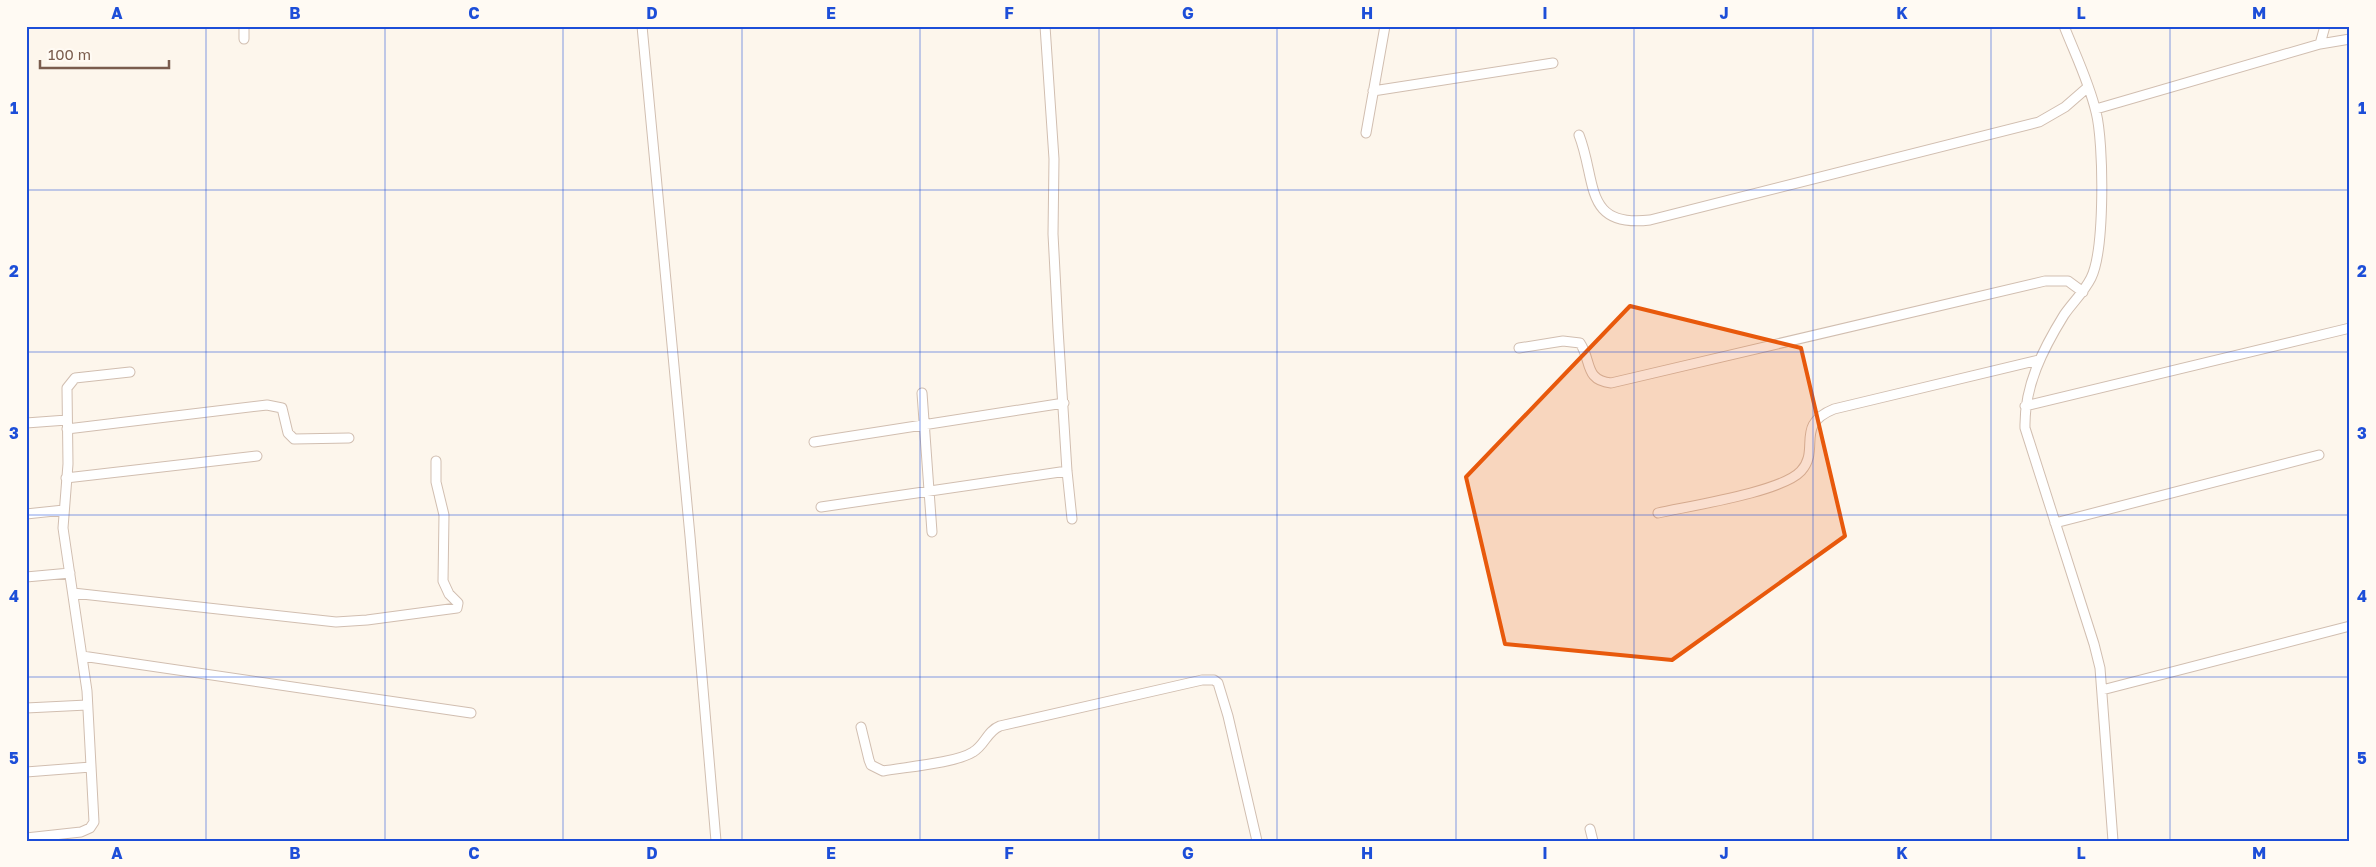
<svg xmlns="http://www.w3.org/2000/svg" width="2376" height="867" viewBox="0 0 2376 867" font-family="'Golos Text',sans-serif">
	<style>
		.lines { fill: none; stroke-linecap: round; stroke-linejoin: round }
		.minor-casing { stroke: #d1beb0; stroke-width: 11 }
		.minor { stroke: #fff; stroke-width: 9 }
		.marked { fill: #e8590c; fill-opacity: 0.2; stroke: #e8590c; stroke-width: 4; stroke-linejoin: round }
		.grid { fill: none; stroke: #1d4ed8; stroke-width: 1; stroke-opacity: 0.55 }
		.neatline { fill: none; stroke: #1d4ed8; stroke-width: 2 }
		.grid-label { font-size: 16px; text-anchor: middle; font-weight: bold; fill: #1d4ed8 }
	</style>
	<rect width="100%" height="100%" fill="#fdf6ec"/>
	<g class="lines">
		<g class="minor-casing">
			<path id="minor" d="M 244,26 L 244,39
				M 642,26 L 690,536 L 716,841
				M 1045,26 L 1054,159 L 1053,234 L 1058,329 L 1067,471 L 1072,519
				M 2064,26 C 2075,54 2089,82 2096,112 C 2104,143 2105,250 2091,278 C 2084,292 2073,302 2064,315 C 2043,349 2024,386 2025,428 L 2094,644 L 2100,668 L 2113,841
				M 2320,44 L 2325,26
				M 1373,91 L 1553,63
				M 2096,109 L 2320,44 L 2350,39
				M 1366,133 L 1385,26
				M 1579,135 C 1597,181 1583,228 1650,220 L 2039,122 L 2065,107 L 2088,87
				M 1519,348 L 1563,341 L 1580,343 C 1592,361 1584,380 1611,383 L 2045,281 L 2068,281 L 2083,292
				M 922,393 L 932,532
				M 2025,406 L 2350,328
				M 26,423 L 67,420
				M 67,429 L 267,405 L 282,408 L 288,433 L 294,439 L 349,438
				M 814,442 L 1064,403
				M 66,478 L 257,456
				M 821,507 L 1067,471
				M 1658,513 C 1689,506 1782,492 1801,471 C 1821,449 1794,425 1834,409 L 2039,360
				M 26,514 L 64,510
				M 2055,523 L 2319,455
				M 26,577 L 70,573
				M 73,593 L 336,622 L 367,620 L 457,608 L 458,603 L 449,594 L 443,581 L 444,515 L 436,482 L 436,461
				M 82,656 L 471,713
				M 2102,690 L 2350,626
				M 26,708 L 87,705
				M 861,727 L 869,760 L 871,765 L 883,771 C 905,767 956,763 973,752 C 985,745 987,731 1000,726 L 1202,680 L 1214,680 L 1218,683 L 1228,716 L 1257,841
				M 26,772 L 91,767
				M 1590,829 L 1593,841
				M 26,838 L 81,832 L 90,828 L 94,822 L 87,691 L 63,528 L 68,464 L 67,388 L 75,378 L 130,372"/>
		</g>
		<use href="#minor" class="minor"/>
	</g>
	<path class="marked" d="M 1630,306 L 1801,348 L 1845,536 L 1672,660 L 1505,644 L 1466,477 Z"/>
	<path class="grid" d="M 206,26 L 206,841M 385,26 L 385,841M 563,26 L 563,841M 742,26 L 742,841M 920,26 L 920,841M 1099,26 L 1099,841M 1277,26 L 1277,841M 1456,26 L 1456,841M 1634,26 L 1634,841M 1813,26 L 1813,841M 1991,26 L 1991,841M 2170,26 L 2170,841M 26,190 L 2350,190M 26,352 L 2350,352M 26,515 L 2350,515M 26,677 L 2350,677"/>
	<rect width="2376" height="867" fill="none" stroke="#fffaf3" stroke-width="55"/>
	<path d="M40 60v8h129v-8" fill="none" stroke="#7a5c4d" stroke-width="2.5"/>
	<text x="48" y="60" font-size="15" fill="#7a5c4d" stroke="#fffaf3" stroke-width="4" paint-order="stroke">100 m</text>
	<rect x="28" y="28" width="2320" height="812" class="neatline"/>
	<g class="grid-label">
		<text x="117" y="19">A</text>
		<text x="295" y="19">B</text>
		<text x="474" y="19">C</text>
		<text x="652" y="19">D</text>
		<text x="831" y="19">E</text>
		<text x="1009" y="19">F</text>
		<text x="1188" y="19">G</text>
		<text x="1367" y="19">H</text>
		<text x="1545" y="19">I</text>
		<text x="1724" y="19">J</text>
		<text x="1902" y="19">K</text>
		<text x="2081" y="19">L</text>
		<text x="2259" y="19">M</text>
		<text x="14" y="114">1</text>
		<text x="2362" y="114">1</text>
		<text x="14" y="277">2</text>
		<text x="2362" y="277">2</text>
		<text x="14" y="439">3</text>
		<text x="2362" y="439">3</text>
		<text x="14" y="602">4</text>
		<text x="2362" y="602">4</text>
		<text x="14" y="764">5</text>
		<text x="2362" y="764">5</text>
		<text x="117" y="859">A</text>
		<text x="295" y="859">B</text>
		<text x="474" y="859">C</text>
		<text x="652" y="859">D</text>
		<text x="831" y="859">E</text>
		<text x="1009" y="859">F</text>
		<text x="1188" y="859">G</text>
		<text x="1367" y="859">H</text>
		<text x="1545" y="859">I</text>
		<text x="1724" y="859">J</text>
		<text x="1902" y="859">K</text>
		<text x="2081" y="859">L</text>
		<text x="2259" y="859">M</text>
	</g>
</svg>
